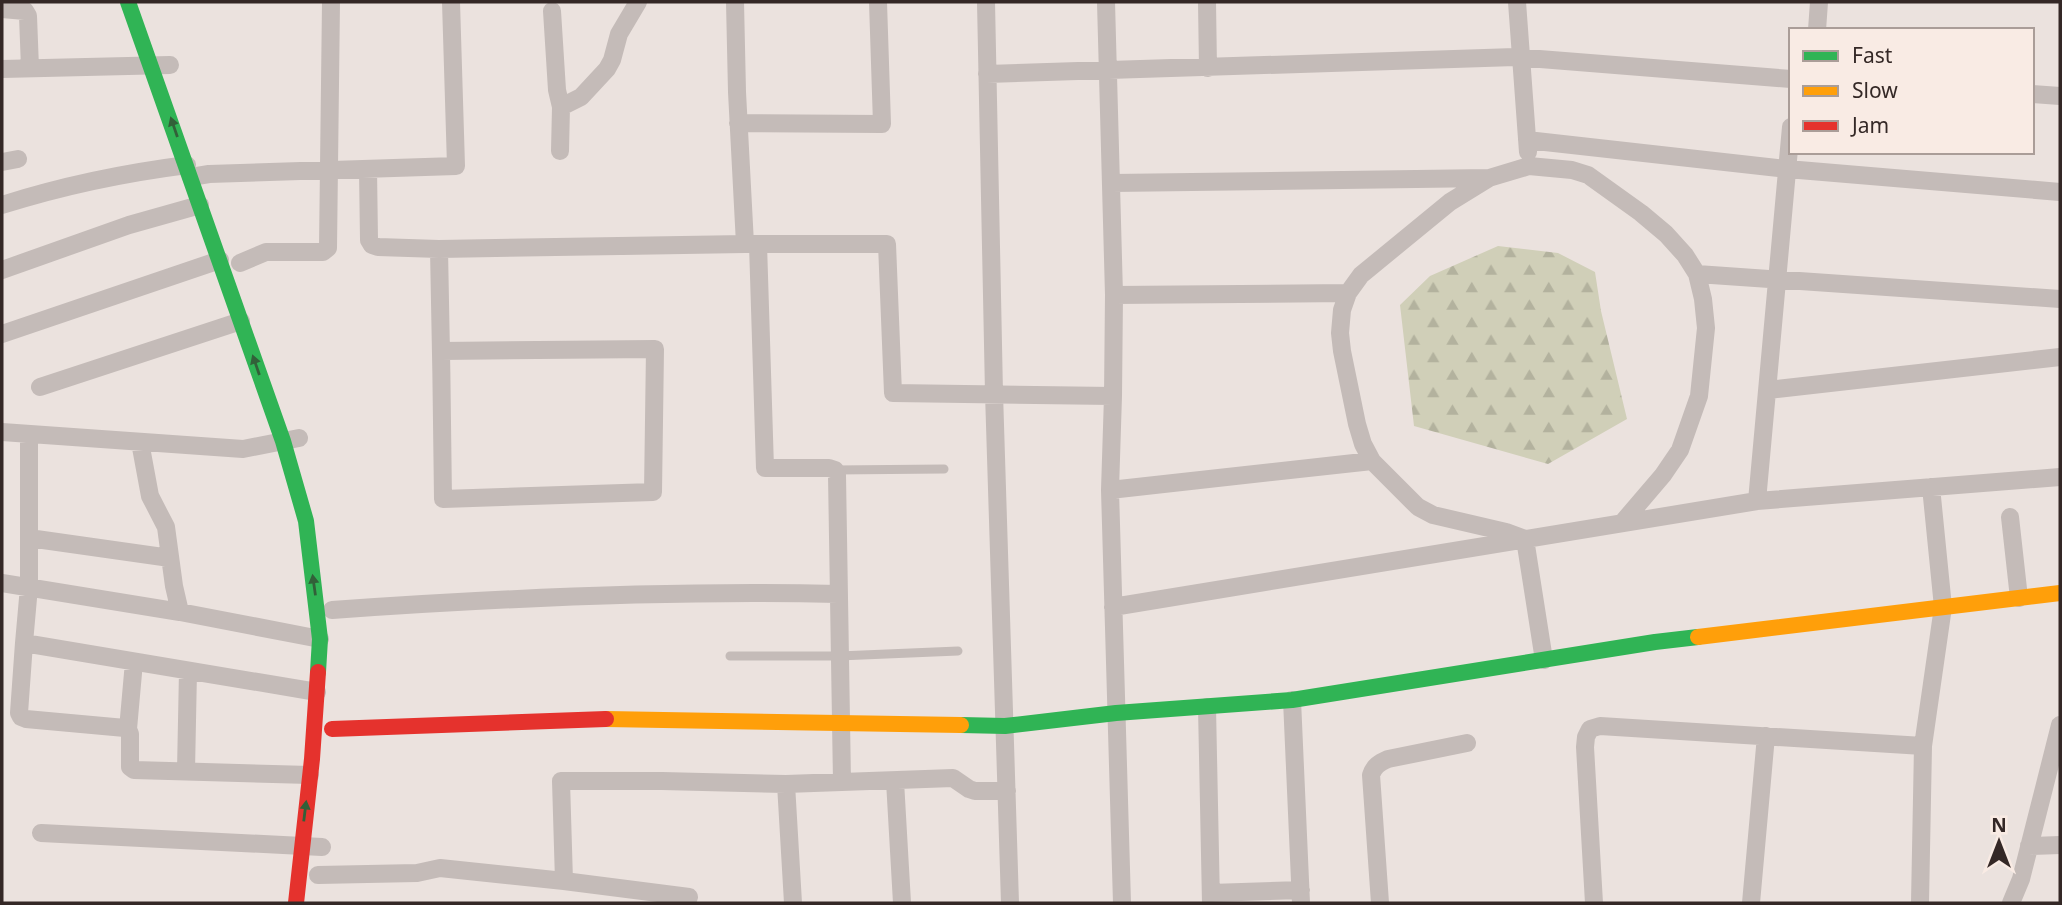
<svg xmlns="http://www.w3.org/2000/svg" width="2062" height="905" viewBox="0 0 2062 905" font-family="'Noto Sans',sans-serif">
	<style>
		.forest { fill: url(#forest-firs) }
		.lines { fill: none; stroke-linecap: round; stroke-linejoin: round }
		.lane { stroke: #c4bbb8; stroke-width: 9 }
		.street { stroke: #c4bbb8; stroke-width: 18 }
		.fast { stroke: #30b455; stroke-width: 16 }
		.slow { stroke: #ff9f0a; stroke-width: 16 }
		.jam { stroke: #e5322d; stroke-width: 16 }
		.oneway { fill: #326039 }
	</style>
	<defs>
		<pattern id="forest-firs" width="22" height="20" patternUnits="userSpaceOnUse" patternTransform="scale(1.75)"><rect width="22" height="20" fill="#d0cfb8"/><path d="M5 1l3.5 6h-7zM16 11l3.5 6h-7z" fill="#b3b29e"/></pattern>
	</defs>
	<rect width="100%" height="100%" fill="#ebe2de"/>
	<path class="forest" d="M 1498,246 L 1558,253 L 1595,272 L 1601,311 L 1627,419 L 1548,464 L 1414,426 L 1400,305 L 1430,276 Z"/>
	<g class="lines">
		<path class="lane" d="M 835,470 L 944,469
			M 730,656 L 839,656 L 958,651"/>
		<path class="street" d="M 986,2 L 994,393 L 1010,903
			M 1106,2 L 1114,295 L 1113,396 L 1110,490 L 1122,903
			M 1207,2 L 1208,68
			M 1517,2 L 1528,152
			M 2,9 L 25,11 L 28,16 L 30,68
			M 552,11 L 557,90 L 561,107
			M 1817,30 L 1819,2
			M 2,69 L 170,65
			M 987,74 L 1515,57 L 1791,79
			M 2032,94 L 2060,96
			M 738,123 L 882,124 L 878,2
			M 1791,127 L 1757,501 L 2060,477
			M 1527,140 L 1787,169 L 2060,192
			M 560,151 L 561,107 L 581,97 L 607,69 L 612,60 L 619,34 L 638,2
			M 2,162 L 18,159
			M 368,169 L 369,240 L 372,245 L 378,247 L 439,249
			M 191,177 L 209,174 L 456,166 L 451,2
			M 1112,183 L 1489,178
			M 2,205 C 62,186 124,173 187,165
			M 748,244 L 887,244 L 893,393 L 1113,396
			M 758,244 L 765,468 L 829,468 L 835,470 L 837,475 L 842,782
			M 240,263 L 266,252 L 323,252 L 328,248 L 331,2
			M 2,270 L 129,225 L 200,205
			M 1697,274 L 2060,299
			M 1114,295 L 1348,293
			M 2,334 L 220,260
			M 441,351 L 655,349 L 653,492 L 443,499 C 442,416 441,332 439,249 L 745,244 L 737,92 L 735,2
			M 40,387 L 241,321
			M 1768,390 L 2060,357
			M 2,432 L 243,449 L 299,438
			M 29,434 L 29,587 L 24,643 L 317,692
			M 140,442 L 150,496 L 166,527 L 174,586 L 180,612
			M 1110,490 L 1372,461
			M 2010,517 L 2019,598
			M 29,538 L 170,558
			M 2,583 L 180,612 L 320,639
			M 1113,607 L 1757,501
			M 332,610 C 500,598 669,590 838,594
			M 24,643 L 19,713 L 21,717 L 26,719 L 125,728 L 128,729 L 130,734 L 130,767 L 134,770 L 310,775
			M 1544,660 L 1525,539 L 1506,532 L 1433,515 L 1418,507 L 1372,461 L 1363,444 L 1357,424 L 1342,351 L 1340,333 L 1342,310 L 1348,293 L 1361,275 L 1450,202 L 1489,178 L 1529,166 L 1572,170 L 1588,175 L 1641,213 L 1666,234 L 1685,255 L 1697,274 L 1703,299 L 1706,328 L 1699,396 L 1680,450 L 1663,475 L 1622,523
			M 1292,700 L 1301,903
			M 1207,707 L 1211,903
			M 128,729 L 134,662
			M 186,771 L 188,671
			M 895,781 L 902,903
			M 786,784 L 793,903
			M 41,833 L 322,847
			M 2029,846 L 2060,845
			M 318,875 L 417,873 L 440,868 L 564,881 L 561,781 L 662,781 L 786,784 L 953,778 L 969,789 L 975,791 L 1007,791
			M 564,881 L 689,897
			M 1211,893 L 1301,890
			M 1380,903 L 1371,775 C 1374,766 1379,763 1388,759 L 1467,743
			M 1594,903 L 1585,747 L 1586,737 L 1590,729 L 1600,726 L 1923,746
			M 1751,903 L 1766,736
			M 1920,903 L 1923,746 L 1943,607 L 1931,487
			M 2011,903 L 2021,879 L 2060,725"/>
		<path class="fast" d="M 128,2 L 283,441 L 306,521 L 320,639 L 318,672
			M 961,725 L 1005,726 L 1116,713 L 1292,700 L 1655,642 L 1698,637"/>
		<path class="slow" d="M 1698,637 L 2060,593
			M 606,719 L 961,725"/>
		<path class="jam" d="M 332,729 L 606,719
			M 296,903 L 312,759 L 318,672"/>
	</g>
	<defs><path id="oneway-solid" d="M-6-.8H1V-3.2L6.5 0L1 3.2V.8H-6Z" transform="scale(1.75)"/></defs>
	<g class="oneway">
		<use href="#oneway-solid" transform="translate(174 127) rotate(-109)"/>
		<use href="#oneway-solid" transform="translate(256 365) rotate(-109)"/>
		<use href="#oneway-solid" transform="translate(314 585) rotate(-98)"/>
		<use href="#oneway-solid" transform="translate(305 811) rotate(-83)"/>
	</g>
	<rect width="2062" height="905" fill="none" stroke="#342826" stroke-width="7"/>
	<rect x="1789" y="28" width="245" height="126" fill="#f9ebe4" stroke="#aa9d98" stroke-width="2"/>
	<rect x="1803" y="51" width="35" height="10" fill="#30b455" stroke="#aa9d98" stroke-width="2"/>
	<text x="1852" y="63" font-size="21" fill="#342826">Fast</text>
	<rect x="1803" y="86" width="35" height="10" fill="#ff9f0a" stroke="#aa9d98" stroke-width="2"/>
	<text x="1852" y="98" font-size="21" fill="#342826">Slow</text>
	<rect x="1803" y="121" width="35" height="10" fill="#e5322d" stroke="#aa9d98" stroke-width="2"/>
	<text x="1852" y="133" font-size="21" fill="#342826">Jam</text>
	<g transform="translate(1999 842)" stroke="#f9ebe4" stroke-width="5" paint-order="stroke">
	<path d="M0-5L12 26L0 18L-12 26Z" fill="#342826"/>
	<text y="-10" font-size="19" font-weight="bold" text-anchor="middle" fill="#342826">N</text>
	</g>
</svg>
